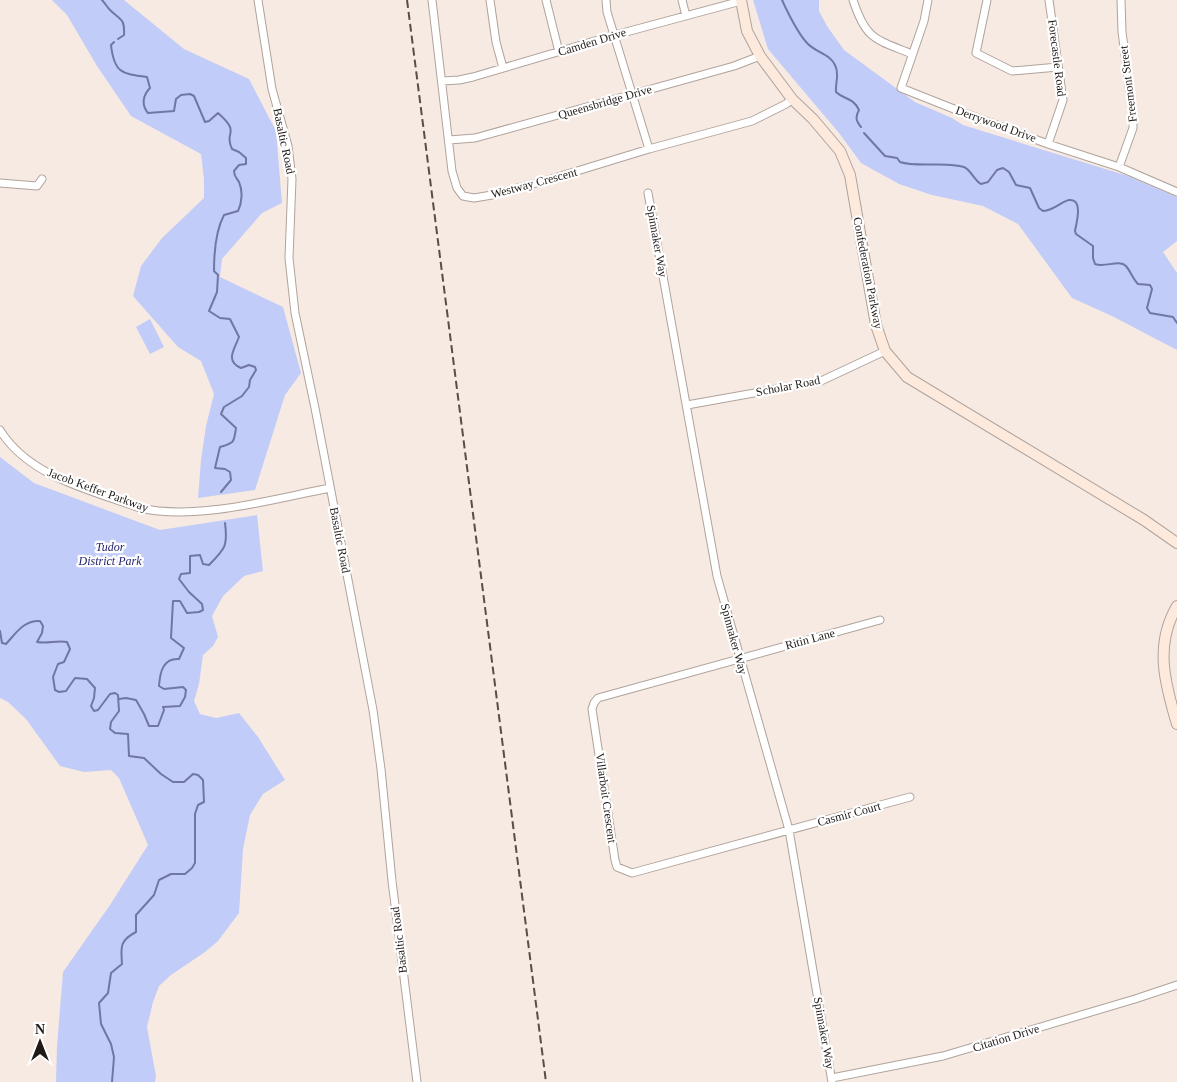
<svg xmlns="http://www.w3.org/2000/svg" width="1177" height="1082" viewBox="0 0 1177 1082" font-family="'Times New Roman',serif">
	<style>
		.green { fill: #c2ccf8 }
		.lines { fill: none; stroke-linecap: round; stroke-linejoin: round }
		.stream { stroke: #7077a2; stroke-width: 2 }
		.street-casing { stroke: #afa39c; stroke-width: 9 }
		.secondary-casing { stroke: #afa39c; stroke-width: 12 }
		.street { stroke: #fff; stroke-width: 7 }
		.secondary { stroke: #fdeadd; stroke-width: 10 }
		.rail { stroke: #554e4a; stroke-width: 2; stroke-dasharray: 8 4; stroke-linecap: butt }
		.labels { text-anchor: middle; stroke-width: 4.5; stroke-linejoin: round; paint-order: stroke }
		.street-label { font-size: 12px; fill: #1f1a18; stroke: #fff }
		.park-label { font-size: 12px; font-style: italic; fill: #1d1f66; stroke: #fff }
	</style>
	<rect width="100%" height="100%" fill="#f7eae2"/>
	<path class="green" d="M 52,0 L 124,0 L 184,49 L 249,79 L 276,131 L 282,203 L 262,213 L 222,259 L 220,277 L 283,307 L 301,373 L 285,395 L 255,490 L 198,498 L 201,460 L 206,426 L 214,394 L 201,361 L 178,347 L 133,296 L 141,266 L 162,238 L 204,198 L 204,179 L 201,154 L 131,116 L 97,66 L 67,15 Z
		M 753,0 L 819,0 L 819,11 L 827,26 L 844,50 L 915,102 L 952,118 L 963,125 L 1128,176 L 1177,197 L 1177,241 L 1163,252 L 1177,273 L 1177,350 L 1112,316 L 1072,298 L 1018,224 L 983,206 L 932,195 L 899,184 L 861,163 L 839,133 L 768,49 Z
		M 150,319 L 164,347 L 150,354 L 136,327 Z
		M 0,457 L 34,483 L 160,530 L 257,515 L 263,571 L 244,576 L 223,596 L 212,616 L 218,637 L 213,646 L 203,655 L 199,684 L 194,701 L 200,714 L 216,718 L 239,713 L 258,737 L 285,780 L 263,794 L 250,815 L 243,849 L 239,913 L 218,941 L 205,952 L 171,975 L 159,986 L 153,1002 L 147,1027 L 156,1076 L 155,1082 L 56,1082 L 57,1046 L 63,972 L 110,905 L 148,845 L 119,778 L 111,770 L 84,772 L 60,766 L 26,719 L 8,702 L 0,698 Z"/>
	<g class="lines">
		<path class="stream" d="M 102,0 C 105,3 107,7 110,10 C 120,20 125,18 124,35 L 118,39
			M 782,0 C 788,13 798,34 808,44 C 817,53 830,54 835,65 C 840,74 835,83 836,92 C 844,100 853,97 859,110 C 855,117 856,121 861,127
			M 114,42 L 111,45 C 114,72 121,74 147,77 L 150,88 C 143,95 141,105 148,113 L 174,111 L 176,99 L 181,95 L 190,94 L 194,96 L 205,122 L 209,121 L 218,113 C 242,134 223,131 232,149 L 239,152 L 246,158 L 246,164 L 239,165 L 234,171 C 234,177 237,178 239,182 C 243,191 242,203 238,211 L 224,215 C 216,230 214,253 214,271 L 218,275 L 217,292 L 209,311 L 220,318 L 230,319 L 239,337 C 234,350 225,361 241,368 L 249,365 L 255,367 L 256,370 L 250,380 L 249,387 L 242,396 L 224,407 L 221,414 L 236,428 C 234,443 234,443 220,447 L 215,468 L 225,469 L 230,472 L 231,480 L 221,492
			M 864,133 L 885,156 L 897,158 L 900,162 C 918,168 946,161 964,167 C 971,170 974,180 981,184 L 988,182 L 997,170 L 1003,168 L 1009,172 L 1016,185 L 1030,188 L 1039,208 L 1043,211 C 1055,210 1060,202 1069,200 C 1084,198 1076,225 1075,231 L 1076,234 L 1093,246 L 1093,258 L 1095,264 C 1105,268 1119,259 1126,266 C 1131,272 1133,279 1138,284 L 1150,285 L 1152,289 L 1147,308 L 1150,313 L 1173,317 L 1177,323
			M 0,631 L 2,643 L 6,644 C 16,633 24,620 40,621 L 43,626 L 42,633 L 37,642 C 47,644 57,640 67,642 L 70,649 L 64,662 L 58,664 L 53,677 L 55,690 L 59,692 L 66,691 L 75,678 L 87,679 L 95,688 L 94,698 L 91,706 L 94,711 L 98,710 L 110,694 L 115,693 L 118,695 L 119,711 L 111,722 L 110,729 L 115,733 L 128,734 L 129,756 L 144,758 L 161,774 L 173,782 L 184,782 L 193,774 L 198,775 L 203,780 L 204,802 L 198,805 L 195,814 L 195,863 L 192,868 L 185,874 L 171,874 L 159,880 L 154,895 L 136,915 L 136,932 C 119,941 121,947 122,964 L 111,973 L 108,993 L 99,1003 L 101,1024 L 111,1044 L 114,1057 L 112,1082
			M 119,699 L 126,698 L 136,700 L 144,714 L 149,726 L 158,726 L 164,710 L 163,707 L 180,706 L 185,697 L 186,690 L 183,687 L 164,689 L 159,686 C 160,672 163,658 179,659 L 184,648 L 171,638 L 173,601 L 180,601 L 187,613 L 199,612 L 203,610 L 202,604 L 189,592 L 179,579 L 181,574 L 190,573 L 190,556 L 200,555 L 203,564 L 209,565 C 225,549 228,546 225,523"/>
		<g class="street-casing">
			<path id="street" d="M 258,0 L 272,89 L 288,146 L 292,179 L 289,258 L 295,313 L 315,408 L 373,710 L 381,769 L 392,881 L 417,1082
				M 432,0 L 452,171 L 457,188 L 463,196 L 474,198 L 492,195 L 551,179 L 649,149 L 752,121 L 786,104 L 792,99
				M 490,0 L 496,42 L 503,68
				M 546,0 L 559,52
				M 606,0 L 607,12 L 649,149
				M 682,0 L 686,16
				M 853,0 C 866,40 875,39 912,54
				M 928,0 L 924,21 L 901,88 L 959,111 L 1048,144 L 1119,167 L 1177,192
				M 987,0 L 976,53 L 1012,71 L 1058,67
				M 442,81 L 459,80 L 473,77 L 615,35 L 741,1
				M 449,140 L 475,138 L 734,66 L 760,56
				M 1048,144 L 1063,100 L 1049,0
				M 1119,167 L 1133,128 L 1133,115 L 1122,32 L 1121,0
				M 0,183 L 37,186 L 42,179
				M 648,193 L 717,576 L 789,830 L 832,1082
				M 687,405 L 821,381 L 885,351
				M 0,430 C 29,477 91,490 140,508 C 197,521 273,499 330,488
				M 880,620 L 598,698 L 594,703 L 592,709 L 615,860 L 617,867 L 632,873 L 910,797
				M 832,1078 L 943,1056 L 1135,999 L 1177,985"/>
		</g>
		<g class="secondary-casing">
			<path id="secondary" d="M 741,0 L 747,31 L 760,56 L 792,99 L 813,119 L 840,151 L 850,175 L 876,325 L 885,351 L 907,377 L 1144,520 L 1177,543
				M 1177,606 C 1154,645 1165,684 1177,724"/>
		</g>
		<use href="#street" class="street"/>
		<use href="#secondary" class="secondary"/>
		<path class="rail" d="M 407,0 L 546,1082"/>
	</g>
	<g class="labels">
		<g class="street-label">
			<text transform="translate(592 42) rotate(-17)" y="4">Camden Drive</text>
			<text transform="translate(1057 58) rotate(83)" y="4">Forecastle Road</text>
			<text transform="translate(1128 84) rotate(-97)" y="4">Freemont Street</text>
			<text transform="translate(605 102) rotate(-16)" y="4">Queensbridge Drive</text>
			<text transform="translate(996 124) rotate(20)" y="4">Derrywood Drive</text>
			<text transform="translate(284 141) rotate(78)" y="4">Basaltic Road</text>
			<text transform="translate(534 183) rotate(-15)" y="4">Westway Crescent</text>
			<text transform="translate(657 241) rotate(80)" y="4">Spinnaker Way</text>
			<text transform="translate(868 273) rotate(79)" y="4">Confederation Parkway</text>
			<text transform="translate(788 386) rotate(-11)" y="4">Scholar Road</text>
			<text transform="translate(98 490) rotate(20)" y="4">Jacob Keffer Parkway</text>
			<text transform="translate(340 540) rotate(79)" y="4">Basaltic Road</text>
			<text transform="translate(734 639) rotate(75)" y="4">Spinnaker Way</text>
			<text transform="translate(810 639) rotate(-15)" y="4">Ritin Lane</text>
			<text transform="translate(606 798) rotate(82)" y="4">Villarboit Crescent</text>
			<text transform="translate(849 814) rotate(-15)" y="4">Casmir Court</text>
			<text transform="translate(399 940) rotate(-97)" y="4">Basaltic Road</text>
			<text transform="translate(824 1033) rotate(80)" y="4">Spinnaker Way</text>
			<text transform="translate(1006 1038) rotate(-17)" y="4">Citation Drive</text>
		</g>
		<g class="park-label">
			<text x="110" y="551">Tudor<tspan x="110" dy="14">District Park</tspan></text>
		</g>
	</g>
	<g transform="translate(40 1042)" stroke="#ffffff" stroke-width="4" paint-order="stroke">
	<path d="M0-4L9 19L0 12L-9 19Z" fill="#1f1a18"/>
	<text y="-8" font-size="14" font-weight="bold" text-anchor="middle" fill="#1f1a18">N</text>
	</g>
</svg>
